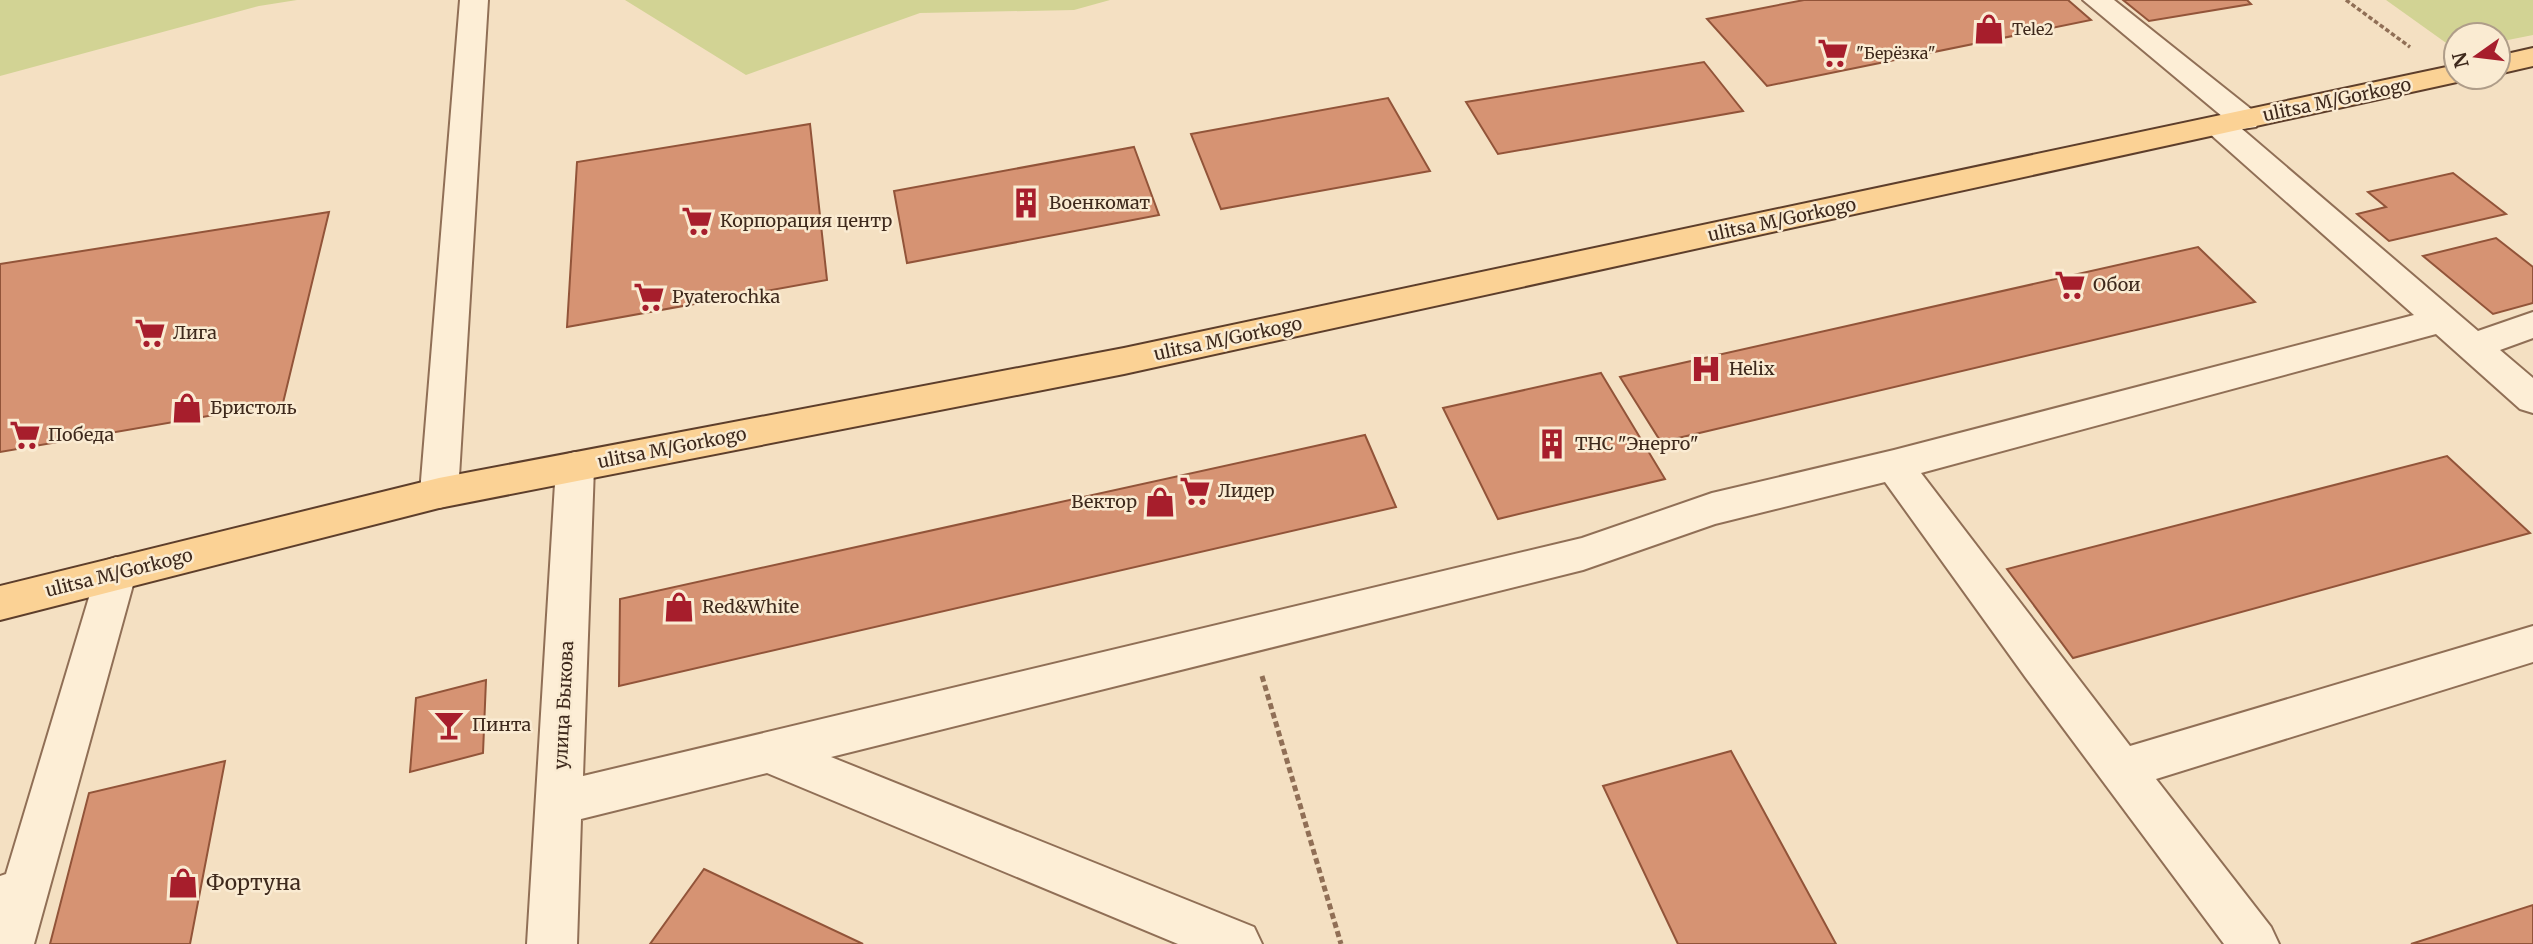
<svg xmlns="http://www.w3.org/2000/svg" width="2533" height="944" viewBox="0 0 2533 944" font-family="Merriweather,serif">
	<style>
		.green { fill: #d2d394 }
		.building { fill: #d69373; stroke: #925439; stroke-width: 2 }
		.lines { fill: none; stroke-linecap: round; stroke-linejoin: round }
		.minor-casing { stroke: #906f56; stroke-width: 4 }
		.major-casing { stroke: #5d3e2b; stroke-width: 4 }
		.path-far1 { stroke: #906f56; stroke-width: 3.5; stroke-dasharray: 4.5 2.5; stroke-linecap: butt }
		.path { stroke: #906f56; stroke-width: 5; stroke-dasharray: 6 3.5; stroke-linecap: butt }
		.minor { fill: #fdeed6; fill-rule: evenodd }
		.major { fill: #fbd295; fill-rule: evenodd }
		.labels { text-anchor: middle; stroke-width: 5; stroke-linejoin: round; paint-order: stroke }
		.far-poi-label { font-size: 16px; fill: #3e291c; stroke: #faebd2; text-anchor: start }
		.street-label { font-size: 18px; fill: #3e291c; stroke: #faebd2 }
		.poi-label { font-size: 18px; fill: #3e291c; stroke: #faebd2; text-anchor: start }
		.near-poi-label { font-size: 21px; fill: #3e291c; stroke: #faebd2; text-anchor: start }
	</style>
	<rect width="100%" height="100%" fill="#f4e0c2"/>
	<path class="green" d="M 0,0 L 297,0 L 259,6 L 0,76 Z
		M 625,0 L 1110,0 L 1074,10 L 920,13 L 746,75 Z
		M 2386,0 L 2533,0 L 2533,35 L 2498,42 L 2498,35 L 2456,35 L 2456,50 Z"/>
	<path class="building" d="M 1804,0 L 2068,0 L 2091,20 L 1767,86 L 1707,19 Z
		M 2123,0 L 2247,0 L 2251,4 L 2149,21 Z
		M 1704,62 L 1743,111 L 1498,154 L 1466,102 Z
		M 1388,98 L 1430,171 L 1221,209 L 1191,134 Z
		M 810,124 L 827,280 L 567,327 L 577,162 Z
		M 1134,147 L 1159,215 L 907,263 L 894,191 Z
		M 2453,173 L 2506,214 L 2389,241 L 2357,214 L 2386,207 L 2368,192 Z
		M 329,212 L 283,403 L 0,452 L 0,264 Z
		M 2496,238 L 2533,267 L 2533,303 L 2493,314 L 2423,256 Z
		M 2198,247 L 2255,302 L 1661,442 L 1620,377 Z
		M 1601,373 L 1665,479 L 1498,519 L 1443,408 Z
		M 1365,435 L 1396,507 L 619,686 L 620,599 Z
		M 2447,456 L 2530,533 L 2073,658 L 2007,569 Z
		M 486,680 L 483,753 L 410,772 L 416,698 Z
		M 1731,751 L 1836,944 L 1678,944 L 1603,786 Z
		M 225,761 L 190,944 L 50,944 L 89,793 Z
		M 704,869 L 863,944 L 650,944 Z
		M 2533,905 L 2533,944 L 2411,944 Z"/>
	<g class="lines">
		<g class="minor-casing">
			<path id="minor" d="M 460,0 L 488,0 L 458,493 L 453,504 L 439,508 L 425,504 L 420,493 Z
				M 2083,0 L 2114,0 L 2256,113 L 2260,120 L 2256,127 L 2242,129 L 2478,331 L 2533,312 L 2533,338 L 2500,350 L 2533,378 L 2533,413 L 2520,409 L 2436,334 L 1921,473 L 2130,746 L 2533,626 L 2533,662 L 2156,779 L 2271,927 L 2279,944 L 2224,944 L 2026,678 L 1885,482 L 1715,524 L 1583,570 L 831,757 L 1254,927 L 1262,944 L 1178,944 L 767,773 L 581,819 L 577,944 L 527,944 L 556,467 L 561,456 L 575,452 L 589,456 L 594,467 L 583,776 L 1582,538 L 1712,493 L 1894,450 L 2414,315 L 2209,133 L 2205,126 L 2209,119 L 2223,117 Z
				M 116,557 L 130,562 L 136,574 L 34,944 L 0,944 L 0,876 L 6,874 L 96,574 L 102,562 Z"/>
		</g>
		<g class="major-casing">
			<path id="major" d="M 2533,48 L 2533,66 L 2498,74 L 2498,56 Z
				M 2456,65 L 2456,77 L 2469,77 L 2466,80 L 1124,374 L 439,508 L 0,620 L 0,586 L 439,478 L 1124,348 Z"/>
		</g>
		<path class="path-far1" d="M 2346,0 L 2410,47"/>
		<path class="path" d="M 1262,676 L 1341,944"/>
		<use href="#minor" class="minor"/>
		<use href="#major" class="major"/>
	</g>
	<defs>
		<g id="shop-bare" transform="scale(2.415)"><path d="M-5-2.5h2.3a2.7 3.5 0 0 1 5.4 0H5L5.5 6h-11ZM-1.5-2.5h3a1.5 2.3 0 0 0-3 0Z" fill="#a71e2c" stroke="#faebd2" stroke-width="2.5" paint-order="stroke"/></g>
		<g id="supermarket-bare" transform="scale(2.415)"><path d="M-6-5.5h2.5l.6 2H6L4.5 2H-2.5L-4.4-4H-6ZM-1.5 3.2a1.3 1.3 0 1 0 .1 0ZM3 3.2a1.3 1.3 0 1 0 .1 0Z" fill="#a71e2c" stroke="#faebd2" stroke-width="2.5" paint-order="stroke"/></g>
		<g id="building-bare" transform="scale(2.415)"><path d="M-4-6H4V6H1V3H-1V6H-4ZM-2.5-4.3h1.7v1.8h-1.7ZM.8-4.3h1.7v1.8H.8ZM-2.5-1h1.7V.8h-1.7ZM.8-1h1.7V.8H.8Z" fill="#a71e2c" stroke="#faebd2" stroke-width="2.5" paint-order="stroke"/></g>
		<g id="hospital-bare" transform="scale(2.415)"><path d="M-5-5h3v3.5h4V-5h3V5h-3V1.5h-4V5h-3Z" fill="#a71e2c" stroke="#faebd2" stroke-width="2.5" paint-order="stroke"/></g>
		<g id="bar-bare" transform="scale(2.415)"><path d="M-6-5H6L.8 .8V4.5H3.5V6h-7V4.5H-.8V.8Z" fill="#a71e2c" stroke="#faebd2" stroke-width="2.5" paint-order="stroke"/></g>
	</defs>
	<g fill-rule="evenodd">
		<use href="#shop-bare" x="1989" y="29"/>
		<use href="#supermarket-bare" x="1833" y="53"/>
		<use href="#building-bare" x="1026" y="203"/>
		<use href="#supermarket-bare" x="697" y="221"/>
		<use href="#supermarket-bare" x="2070" y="285"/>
		<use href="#supermarket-bare" x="649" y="297"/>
		<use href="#supermarket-bare" x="150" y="333"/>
		<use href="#hospital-bare" x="1706" y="369"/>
		<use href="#shop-bare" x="187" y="408"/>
		<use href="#supermarket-bare" x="25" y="435"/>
		<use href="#building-bare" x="1552" y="444"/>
		<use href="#supermarket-bare" x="1195" y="491"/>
		<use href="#shop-bare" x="1160" y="502"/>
		<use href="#shop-bare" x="679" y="607"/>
		<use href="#bar-bare" x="449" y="725"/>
		<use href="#shop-bare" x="183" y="883"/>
	</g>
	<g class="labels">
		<g class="far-poi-label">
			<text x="2012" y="35">Tele2</text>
			<text x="1856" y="59">"Берёзка"</text>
		</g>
		<g class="street-label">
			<text transform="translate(2337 100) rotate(-12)" y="6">ulitsa M/Gorkogo</text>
			<text transform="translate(1782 220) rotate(-12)" y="6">ulitsa M/Gorkogo</text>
			<text transform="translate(1228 339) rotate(-12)" y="6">ulitsa M/Gorkogo</text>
			<text transform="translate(672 448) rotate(-11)" y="6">ulitsa M/Gorkogo</text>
			<text transform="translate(119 573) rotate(-14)" y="6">ulitsa M/Gorkogo</text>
			<text transform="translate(564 705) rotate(-87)" y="6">улица Быкова</text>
		</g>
		<g class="poi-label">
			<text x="1049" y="209">Военкомат</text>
			<text x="720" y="227">Корпорация центр</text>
			<text x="2093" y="291">Обои</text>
			<text x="672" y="303">Pyaterochka</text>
			<text x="173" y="339">Лига</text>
			<text x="1729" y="375">Helix</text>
			<text x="210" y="414">Бристоль</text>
			<text x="48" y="441">Победа</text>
			<text x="1575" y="450">ТНС "Энерго"</text>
			<text x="1218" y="497">Лидер</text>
			<text x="1137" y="508" text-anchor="end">Вектор</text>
			<text x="702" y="613">Red&amp;White</text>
			<text x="472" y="731">Пинта</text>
		</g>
		<g class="near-poi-label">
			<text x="206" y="890">Фортуна</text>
		</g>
	</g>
	<g transform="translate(2477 56) rotate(256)"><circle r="33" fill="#faebd2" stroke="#af9d89" stroke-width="2"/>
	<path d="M0-5L12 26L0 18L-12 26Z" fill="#a71e2c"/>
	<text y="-10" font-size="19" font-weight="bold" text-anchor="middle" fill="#3e291c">N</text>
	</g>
</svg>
